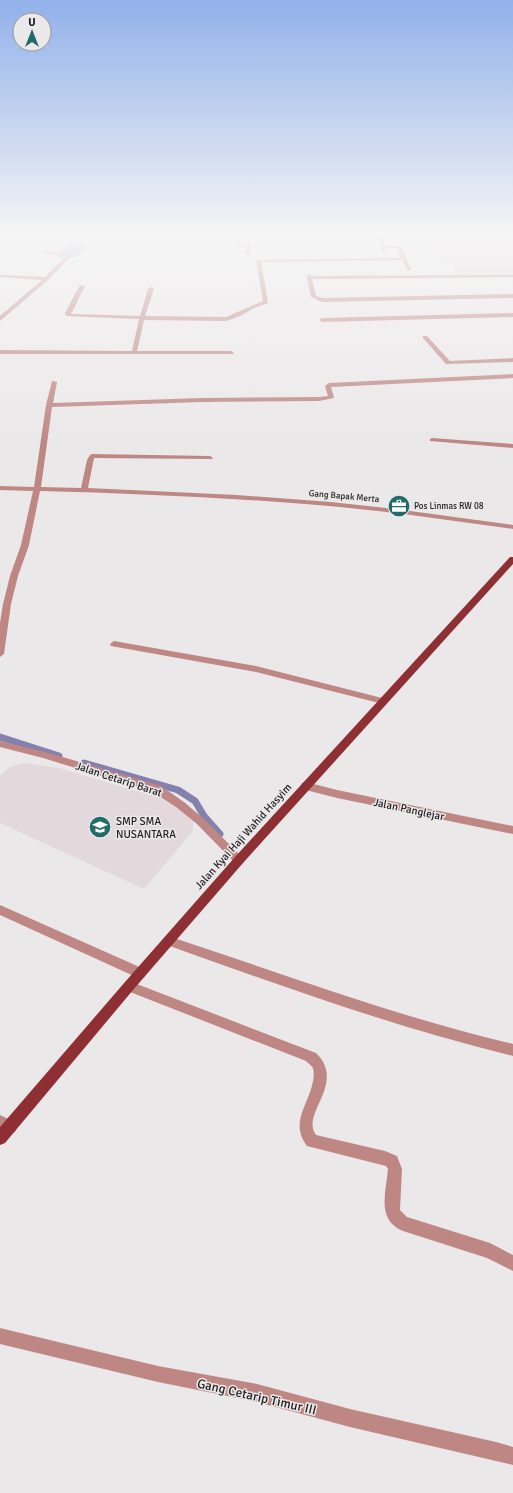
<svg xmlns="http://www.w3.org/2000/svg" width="513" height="1493" viewBox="0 0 513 1493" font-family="Signika,sans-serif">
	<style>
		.built { fill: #e3d8dc }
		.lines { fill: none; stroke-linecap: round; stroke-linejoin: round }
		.stream { stroke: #8481ae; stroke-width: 7 }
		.river { fill: #b0acec; fill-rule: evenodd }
		.street { fill: #be8784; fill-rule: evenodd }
		.primary { fill: #8e3033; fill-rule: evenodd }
		.labels { text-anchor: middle; stroke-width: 3; stroke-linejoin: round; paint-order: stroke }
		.far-street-label { font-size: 9px; fill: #1e1d1d; stroke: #ebe8e9 }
		.far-poi-label { font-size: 9px; fill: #1e1d1d; stroke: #ebe8e9; text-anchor: start }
		.street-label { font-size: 11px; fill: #1e1d1d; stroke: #ebe8e9 }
		.poi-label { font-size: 11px; fill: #1e1d1d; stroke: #ebe8e9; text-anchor: start }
		.near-street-label { font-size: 13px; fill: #1e1d1d; stroke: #ebe8e9 }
	</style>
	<rect width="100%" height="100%" fill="#ebe8e9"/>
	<path class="built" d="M 265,233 L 330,233 L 333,244 L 266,245 Z
		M 426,233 L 513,233 L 513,275 L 458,276 L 452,264 L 445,264 Z
		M 24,763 L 59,768 L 143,793 L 161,797 L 181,807 L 193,820 L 193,831 L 144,889 L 0,823 L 0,776 L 10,767 Z"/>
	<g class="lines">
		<path class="stream" d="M 0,737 L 59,756
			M 84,763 L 178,790 L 195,801 L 204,816 L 220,834"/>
		<path class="river" d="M 78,241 L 85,243 L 87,247 C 81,256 71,261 60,258 L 57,254 C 62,247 70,243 78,241 Z"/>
		<path class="street" d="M 234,233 L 238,233 L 240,244 L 249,245 L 250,255 L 246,254 L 245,247 L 236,246 Z
			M 377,233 L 381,233 L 384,245 L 401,246 L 411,270 L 407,270 L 403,260 L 261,262 L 268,303 L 254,308 L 240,316 L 226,321 L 144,320 L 137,351 L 231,351 L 234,353 L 233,354 L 0,354 L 0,350 L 132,351 L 139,319 L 66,316 L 65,313 L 80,285 L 85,286 L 71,314 L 140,316 L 148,289 L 151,287 L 154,289 L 145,316 L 226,317 L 263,301 L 256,260 L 401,258 L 397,248 L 385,248 L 386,252 L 382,253 Z
			M 43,251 L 69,254 L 73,251 L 75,252 L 48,280 L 0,321 L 0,316 L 42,280 L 0,277 L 0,275 L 45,277 L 66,256 L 45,253 Z
			M 309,274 L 312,276 L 513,275 L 513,277 L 312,279 L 316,296 L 323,298 L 513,294 L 513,298 L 322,302 L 311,297 L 307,278 L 307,275 Z
			M 513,313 L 513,317 L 322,322 L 319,320 L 322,318 Z
			M 423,336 L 427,336 L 450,361 L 513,358 L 513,362 L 446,364 L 423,338 Z
			M 513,374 L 513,378 L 331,387 L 334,398 L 319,401 L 202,402 L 52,407 L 41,487 L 81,488 L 87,460 L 90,455 L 92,454 L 210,456 L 213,458 L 212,459 L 94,458 L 88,488 L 236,495 L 331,502 L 395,509 L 513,525 L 513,529 C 468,523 423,516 378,511 C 266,499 153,494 40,491 L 29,545 L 18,576 L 11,604 L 4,654 L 0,657 L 0,623 L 3,604 L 10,576 L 21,545 L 33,491 L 0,490 L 0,486 L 34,487 L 46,405 L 52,381 L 57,382 L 53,403 L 202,398 L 319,397 L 328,396 L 325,386 L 329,383 Z
			M 432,438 L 513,444 L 513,448 L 430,441 L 430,439 Z
			M 114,641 L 256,666 L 386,699 L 388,701 L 383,704 L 256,672 L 111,646 L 110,644 Z
			M 0,741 L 49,753 L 161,786 L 184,802 L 204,819 L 245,860 L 243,863 L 239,864 L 235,863 L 197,824 L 176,807 L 153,792 L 43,758 L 0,747 Z
			M 306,782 L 337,790 L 513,826 L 513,834 L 337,798 L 302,789 L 301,786 L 302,783 Z
			M 0,905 L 144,969 L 146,973 L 144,977 L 140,978 L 136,977 L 0,915 Z
			M 168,936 C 284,974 394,1016 513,1044 L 513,1056 C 394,1027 279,985 164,944 L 162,941 L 164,938 Z
			M 129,981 L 316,1053 C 347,1083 300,1114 316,1135 L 385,1151 L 397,1156 L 402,1169 L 400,1210 L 407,1217 L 490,1243 L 513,1255 L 513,1271 L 487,1258 L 403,1231 C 376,1220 386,1192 388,1169 L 386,1166 L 307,1146 C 289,1123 309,1104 313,1081 C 314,1077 314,1072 313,1068 C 312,1066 308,1063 306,1061 L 125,990 L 123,986 L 125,982 Z
			M 0,1115 L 15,1122 L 17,1127 L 15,1132 L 10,1134 L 0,1129 Z
			M 0,1328 L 158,1366 L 257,1384 L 350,1409 L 496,1442 L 513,1447 L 513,1465 L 350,1427 L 257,1402 L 158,1382 L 0,1344 Z"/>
		<path class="primary" d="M 510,557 L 513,557 L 513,564 L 243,863 L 133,990 L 5,1143 L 0,1145 L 0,1127 L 125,982 L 235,857 Z"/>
	</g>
	<linearGradient id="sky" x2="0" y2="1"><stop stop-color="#91b1ea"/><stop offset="0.53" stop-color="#f6f5f5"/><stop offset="1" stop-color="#f6f5f5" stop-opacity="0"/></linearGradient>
	<rect width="513" height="442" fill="url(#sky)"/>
	<defs>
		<g id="office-disc" transform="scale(1.15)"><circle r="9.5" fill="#206c69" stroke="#ebe8e9"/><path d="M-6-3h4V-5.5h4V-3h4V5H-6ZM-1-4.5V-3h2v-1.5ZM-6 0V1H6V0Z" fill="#fff"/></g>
		<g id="school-disc" transform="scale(1.15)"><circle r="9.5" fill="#206c69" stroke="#ebe8e9"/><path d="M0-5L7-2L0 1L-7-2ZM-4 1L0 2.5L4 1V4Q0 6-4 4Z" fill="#fff"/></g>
	</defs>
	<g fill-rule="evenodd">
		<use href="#office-disc" x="399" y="506"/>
		<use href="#school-disc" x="100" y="827"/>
	</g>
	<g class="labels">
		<g class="far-street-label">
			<text transform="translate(344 496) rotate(5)" y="3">Gang Bapak Merta</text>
		</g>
		<g class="far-poi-label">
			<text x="414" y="509">Pos Linmas RW 08</text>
		</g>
		<g class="street-label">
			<text transform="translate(119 779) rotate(18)" y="4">Jalan Cetarip Barat</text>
			<text transform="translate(409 809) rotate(12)" y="4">Jalan Panglejar</text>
			<text transform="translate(243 836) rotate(-48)" y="4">Jalan Kyai Haji Wahid Hasyim</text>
		</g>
		<g class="poi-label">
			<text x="116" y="825">SMP SMA<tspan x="116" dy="13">NUSANTARA</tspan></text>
		</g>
		<g class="near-street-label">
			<text transform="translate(257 1396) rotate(13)" y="5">Gang Cetarip Timur III</text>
		</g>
	</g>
	<g transform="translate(32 32)"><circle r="19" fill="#ebe8e9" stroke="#999797"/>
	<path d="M0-3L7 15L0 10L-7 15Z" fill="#206c69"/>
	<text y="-6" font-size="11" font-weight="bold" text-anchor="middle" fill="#1e1d1d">U</text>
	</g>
</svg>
